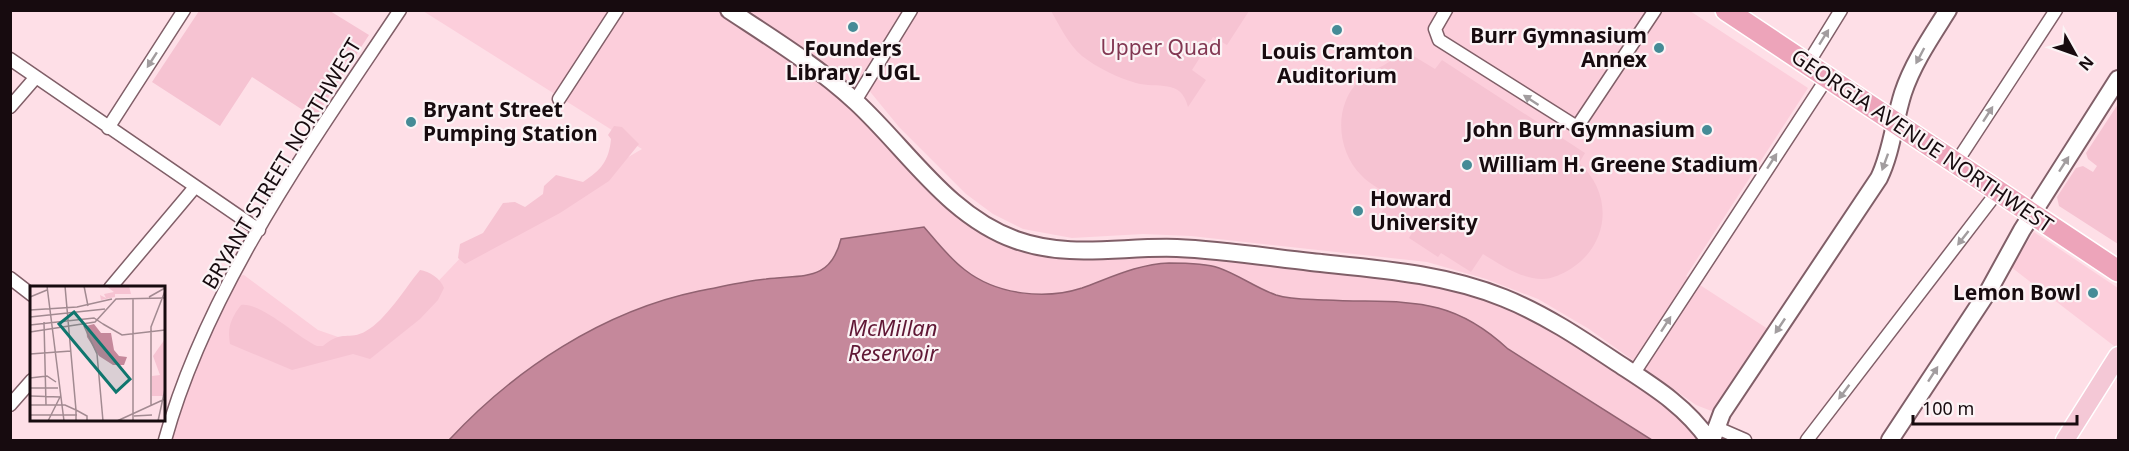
<svg xmlns="http://www.w3.org/2000/svg" width="2129" height="451" viewBox="0 0 2129 451" font-family="'Noto Sans',sans-serif">
	<style>
		.built { fill: #fccedb }
		.green { fill: #f6c3d2 }
		.water { fill: #c5889b; stroke: #916271; stroke-width: 1.5 }
		.lines { fill: none; stroke-linecap: round; stroke-linejoin: round }
		.street-casing { stroke: #805f68; stroke-width: 15 }
		.secondary-casing { stroke: #805f68; stroke-width: 20 }
		.primary-casing { stroke: #fff; stroke-width: 21 }
		.highway-casing { stroke: #fff; stroke-width: 24 }
		.street { stroke: #fff; stroke-width: 12 }
		.secondary { stroke: #fff; stroke-width: 16 }
		.primary { stroke: #f4c8d6; stroke-width: 18 }
		.highway { stroke: #eda4ba; stroke-width: 21 }
		.oneway { fill: #a29d9f }
		.poi-dot { fill: #458b96; stroke: #fbf3f5; stroke-width: 2 }
		.labels { text-anchor: middle; stroke-width: 4.5; stroke-linejoin: round; paint-order: stroke }
		.poi-label { font-size: 21px; font-weight: bold; fill: #170b0f; stroke: #fbf3f5; text-anchor: end }
		.park-label { font-size: 21px; fill: #823752; stroke: #fbf3f5 }
		.street-label { font-size: 21px; fill: #170b0f; stroke: #fbf3f5 }
		.water-label { font-size: 22px; font-style: italic; fill: #601735; stroke: #fbf3f5 }
		.inset-road { fill: none; stroke: #a28a91; stroke-width: 1.5 }
		.view { fill: #0f766e; fill-opacity: 0.15; stroke: #0f766e; stroke-width: 3 }
		.inset-edge { fill: none; stroke: #170b0f; stroke-width: 3 }
	</style>
	<rect width="100%" height="100%" fill="#fedfe7"/>
	<path class="built" d="M 423,11 L 1690,11 L 1808,88 L 1686,276 L 1768,329 L 1714,412 L 1696,405 L 1589,329 L 1538,299 L 1486,279 L 1427,262 L 1191,236 L 1143,234 L 1072,238 L 1023,229 L 993,214 L 966,194 L 899,127 L 854,72 L 842,90 L 954,203 L 1031,245 L 1161,248 L 1421,275 L 1556,324 L 1683,419 L 1701,440 L 169,440 L 185,380 L 233,277 L 244,275 L 318,330 L 364,346 L 409,312 L 466,252 L 642,149 Z
		M 2034,232 L 2118,288 L 2118,349 L 2011,267 Z"/>
	<path class="green" d="M 199,11 L 330,11 L 369,35 L 315,118 L 252,77 L 220,126 L 152,82 Z
		M 1051,11 L 1249,11 L 1227,45 L 1213,37 L 1192,70 L 1206,80 L 1188,107 C 1181,78 1158,89 1136,83 C 1118,78 1096,67 1082,56 C 1068,44 1060,26 1051,11 Z
		M 1402,49 L 1435,69 L 1442,60 L 1585,153 L 1579,163 C 1613,193 1610,243 1572,268 C 1563,274 1552,279 1542,279 C 1519,278 1501,265 1483,254 L 1471,272 L 1441,253 L 1438,257 L 1409,238 L 1412,233 L 1381,213 L 1392,197 C 1382,190 1369,184 1361,175 C 1337,151 1333,106 1359,81 C 1375,66 1390,67 1402,49 Z
		M 2118,104 L 2118,244 L 2059,206 L 2057,197 L 2076,168 L 2083,166 L 2093,172 L 2097,166 L 2088,159 L 2086,153 Z
		M 614,126 L 622,127 L 639,144 L 609,181 L 560,213 L 465,264 L 458,258 L 460,244 L 483,233 L 503,203 L 515,202 L 525,207 L 543,194 L 544,186 L 556,175 L 583,182 C 601,170 609,161 611,139 L 608,135 Z
		M 420,270 C 429,271 441,279 444,288 L 438,300 L 420,319 L 370,359 L 353,354 L 292,370 L 230,344 C 227,328 231,318 241,305 C 261,302 297,337 317,346 L 323,346 C 342,329 349,341 366,331 C 385,321 406,287 420,270 Z"/>
	<path class="water" d="M 924,227 C 937,242 949,258 965,270 C 997,295 1045,300 1082,288 C 1110,278 1138,264 1169,263 C 1183,263 1205,263 1219,268 C 1239,275 1256,288 1276,295 C 1292,300 1310,299 1326,300 C 1402,304 1447,292 1508,349 L 1652,440 L 449,440 C 515,369 603,311 699,291 C 721,287 744,281 766,279 C 802,274 830,283 841,239 Z"/>
	<g class="lines">
		<g class="street-casing">
			<path id="street" d="M 1446,10 L 1435,29 L 1439,40 L 1577,127 L 1655,10
				M 10,59 L 259,230
				M 1807,65 L 1841,10
				M 559,99 L 617,10
				M 855,101 L 911,10
				M 10,107 L 36,77
				M 108,128 L 184,10
				M 1956,163 L 2056,10
				M 10,278 L 32,295
				M 110,288 L 195,187
				M 1634,373 L 1827,78
				M 10,405 L 32,380
				M 1715,427 L 1745,440
				M 165,440 C 207,287 312,142 400,10
				M 1807,440 L 1998,191"/>
		</g>
		<g class="secondary-casing">
			<path id="secondary" d="M 729,10 C 773,39 817,66 856,102 C 907,149 948,216 1016,240 C 1069,259 1122,246 1177,248 C 1222,250 1267,257 1311,262 C 1377,269 1442,273 1504,298 C 1544,314 1580,338 1616,362 C 1651,385 1685,405 1709,440
				M 1712,440 L 1722,413 L 1879,178 C 1892,151 1894,121 1903,93 C 1913,63 1931,37 1948,10
				M 1890,440 L 1989,290 L 2022,230 L 2118,79"/>
		</g>
		<g class="primary-casing">
			<path id="primary" d="M 2065,440 L 2118,356"/>
		</g>
		<g class="highway-casing">
			<path id="highway" d="M 1726,10 L 2118,271"/>
		</g>
		<use href="#street" class="street"/>
		<use href="#secondary" class="secondary"/>
		<use href="#primary" class="primary"/>
		<use href="#highway" class="highway"/>
	</g>
	<defs><path id="oneway-solid" d="M-6-.8H1V-3.2L6.5 0L1 3.2V.8H-6Z" transform="scale(1.5)"/></defs>
	<g class="oneway">
		<use href="#oneway-solid" transform="translate(1824 37) rotate(-58)"/>
		<use href="#oneway-solid" transform="translate(1920 56) rotate(118)"/>
		<use href="#oneway-solid" transform="translate(152 60) rotate(123)"/>
		<use href="#oneway-solid" transform="translate(1531 100) rotate(-147)"/>
		<use href="#oneway-solid" transform="translate(1988 114) rotate(-57)"/>
		<use href="#oneway-solid" transform="translate(1772 161) rotate(-57)"/>
		<use href="#oneway-solid" transform="translate(1885 162) rotate(110)"/>
		<use href="#oneway-solid" transform="translate(2064 164) rotate(-57)"/>
		<use href="#oneway-solid" transform="translate(1963 238) rotate(128)"/>
		<use href="#oneway-solid" transform="translate(1666 324) rotate(-57)"/>
		<use href="#oneway-solid" transform="translate(1780 326) rotate(124)"/>
		<use href="#oneway-solid" transform="translate(1933 374) rotate(-57)"/>
		<use href="#oneway-solid" transform="translate(1844 392) rotate(127)"/>
	</g>
	<g class="poi-dot">
		<circle cx="853" cy="27" r="6"/>
		<circle cx="1337" cy="30" r="6"/>
		<circle cx="1659" cy="48" r="6"/>
		<circle cx="411" cy="122" r="6"/>
		<circle cx="1707" cy="130" r="6"/>
		<circle cx="1467" cy="165" r="6"/>
		<circle cx="1358" cy="211" r="6"/>
		<circle cx="2093" cy="293" r="6"/>
	</g>
	<g class="labels">
		<g class="poi-label">
			<text x="1647" y="43">Burr Gymnasium<tspan x="1647" dy="24">Annex</tspan></text>
			<text x="853" y="56" text-anchor="middle">Founders<tspan x="853" dy="24">Library - UGL</tspan></text>
			<text x="1337" y="59" text-anchor="middle">Louis Cramton<tspan x="1337" dy="24">Auditorium</tspan></text>
			<text x="423" y="117" text-anchor="start">Bryant Street<tspan x="423" dy="24">Pumping Station</tspan></text>
			<text x="1695" y="137">John Burr Gymnasium</text>
			<text x="1479" y="172" text-anchor="start">William H. Greene Stadium</text>
			<text x="1370" y="206" text-anchor="start">Howard<tspan x="1370" dy="24">University</tspan></text>
			<text x="2081" y="300">Lemon Bowl</text>
		</g>
		<g class="park-label">
			<text x="1161" y="55">Upper Quad</text>
		</g>
		<g class="street-label">
			<text transform="translate(1922 141) rotate(34)" y="7">GEORGIA AVENUE NORTHWEST</text>
			<text transform="translate(282 164) rotate(-59)" y="7">BRYANT STREET NORTHWEST</text>
		</g>
		<g class="water-label">
			<text x="893" y="336">McMillan<tspan x="893" dy="25">Reservoir</tspan></text>
		</g>
	</g>
	<g transform="translate(30 286)">
		<rect width="135" height="135" fill="#fedfe7"/>
		<path d="M 76,0 L 99,0 L 101,8 L 85,8 L 85,11 L 71,14 L 70,9 L 76,12 L 74,8 L 84,6 ZM 135,53 L 135,100 L 133,110 L 122,110 L 122,90 L 130,89 L 123,70 Z" fill="#f6c3d2"/>
		<path d="M 64,38 L 71,47 L 81,47 L 84,64 L 89,70 L 97,71 L 94,79 L 83,79 L 69,70 L 57,51 L 56,40 Z" fill="#c5889b"/>
		<path class="inset-road" d="M 17,0 L 34,135M 35,0 L 46,124 L 57,130 L 57,135M 54,0 L 58,20M 0,11 L 17,4M 119,11 L 135,2M 0,24 L 47,21 L 82,13M 0,31 L 75,23M 14,36 L 16,119M 73,38 L 92,49 L 135,44M 0,39 L 64,32 L 76,40M 54,40 L 67,68 L 73,135M 0,46 L 65,36 L 86,13 L 135,12M 0,68 L 41,65M 0,73 L 0,135M 0,92 L 17,90 L 26,96M 1,102 L 28,102M 1,110 L 30,111M 0,119 L 35,119 L 46,124 L 46,135M 121,119 L 121,41 L 135,5M 0,129 L 47,129M 104,130 L 122,129M 18,135 L 31,109M 87,135 L 135,113M 103,135 L 103,13M 128,135 L 135,103"/>
		<path class="view" d="M 44,26 L 100,93 L 86,106 L 29,38 Z"/>
		<rect width="135" height="135" class="inset-edge"/>
	</g>
	<rect width="2129" height="451" fill="none" stroke="#170b0f" stroke-width="24"/>
	<g transform="translate(2075 54) rotate(130)" stroke="#fbf3f5" stroke-width="4.5" paint-order="stroke">
	<path d="M0-4.5L10 22L0 15L-10 22Z" fill="#170b0f"/>
	<text y="-9" font-size="16" font-weight="bold" text-anchor="middle" fill="#170b0f">N</text>
	</g>
	<path d="M1913 415v9h164v-9" fill="none" stroke="#170b0f" stroke-width="3"/>
	<text x="1922" y="415" font-size="18" fill="#170b0f" stroke="#fbf3f5" stroke-width="4.5" paint-order="stroke">100 m</text>
</svg>
